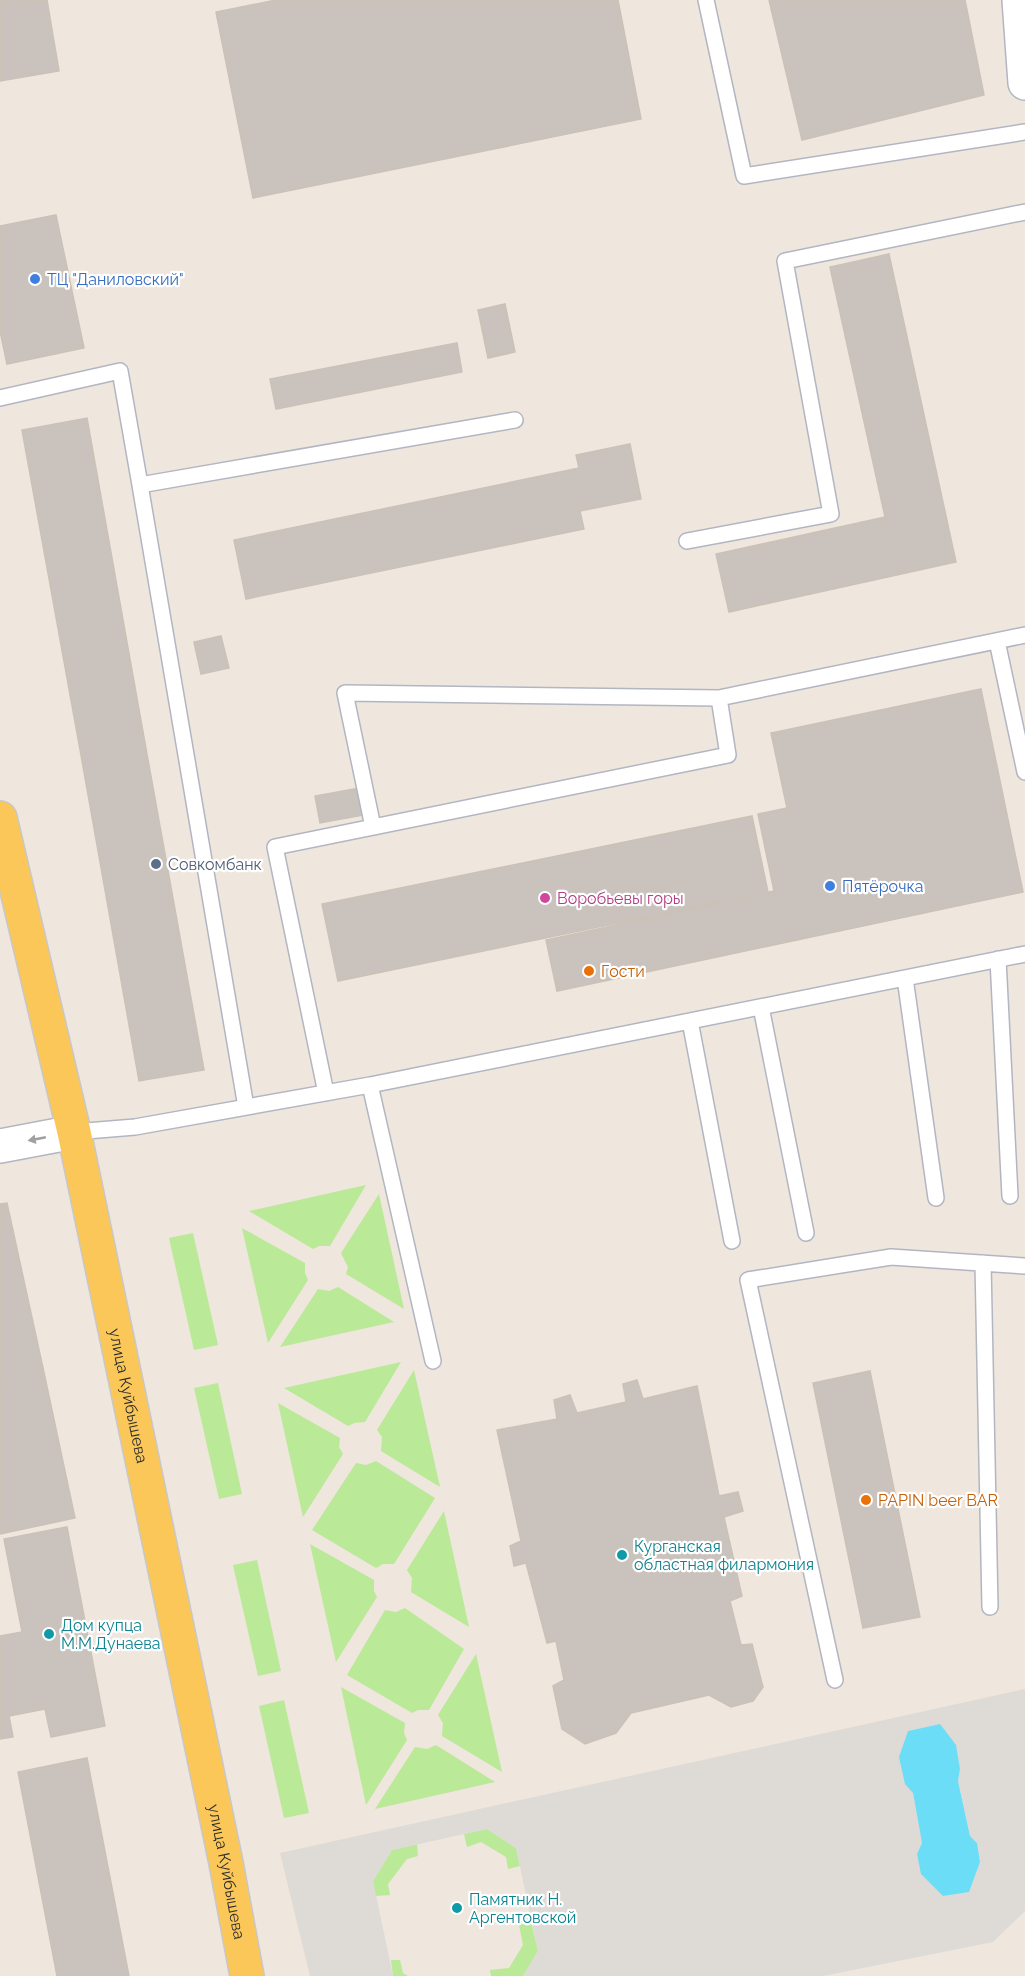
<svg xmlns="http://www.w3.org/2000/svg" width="1025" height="1976" viewBox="0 0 1025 1976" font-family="Raleway,sans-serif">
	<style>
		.green { fill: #bae997 }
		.plaza { fill: #dedad5; fill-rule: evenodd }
		.water { fill: #6bddf7 }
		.building { fill: #cac3bd; stroke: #cbc2b7; stroke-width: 1.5 }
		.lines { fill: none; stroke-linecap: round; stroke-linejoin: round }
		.lane-casing { stroke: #b2b6c1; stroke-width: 18 }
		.secondary-casing { stroke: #b2b6c1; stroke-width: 36 }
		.primary-casing { stroke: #c8c8c8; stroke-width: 36 }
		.lane { stroke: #fff; stroke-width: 15 }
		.secondary { stroke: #fff; stroke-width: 33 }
		.primary { stroke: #fac758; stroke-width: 33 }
		.oneway { fill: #a0a0a0 }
		.shop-dot { fill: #3f7fe0; stroke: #fff; stroke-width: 2 }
		.service-dot { fill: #5c6f8a; stroke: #fff; stroke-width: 2 }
		.hotel-dot { fill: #d1479c; stroke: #fff; stroke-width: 2 }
		.food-dot { fill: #e8710a; stroke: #fff; stroke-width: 2 }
		.culture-dot { fill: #0f9aa8; stroke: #fff; stroke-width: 2 }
		.labels { text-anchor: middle; stroke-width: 4.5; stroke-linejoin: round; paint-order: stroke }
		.shop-label { font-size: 16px; fill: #366cbe; stroke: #fff; text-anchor: start }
		.service-label { font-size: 16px; fill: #4e5e75; stroke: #fff; text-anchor: start }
		.hotel-label { font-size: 16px; fill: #b23c85; stroke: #fff; text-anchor: start }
		.food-label { font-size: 16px; fill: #c56008; stroke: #fff; text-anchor: start }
		.street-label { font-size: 16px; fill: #2c2c2c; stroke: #fff }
		.culture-label { font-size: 16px; fill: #0d838f; stroke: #fff; text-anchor: start }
	</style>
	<rect width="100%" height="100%" fill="#efe6de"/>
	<path class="green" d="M 366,1185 L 330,1246 L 319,1246 L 313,1249 L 249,1211 Z
		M 379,1194 L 404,1309 L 346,1274 L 348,1267 L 341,1253 Z
		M 242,1228 L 305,1263 L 305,1273 L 308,1280 L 268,1343 Z
		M 193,1233 L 218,1345 L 194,1350 L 169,1238 Z
		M 338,1287 L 394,1322 L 280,1347 L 318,1289 L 329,1291 Z
		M 401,1362 L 365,1422 L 354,1423 L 348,1426 L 284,1388 Z
		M 414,1370 L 440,1487 L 381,1451 L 382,1437 L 377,1430 Z
		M 218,1383 L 242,1494 L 219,1499 L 194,1388 Z
		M 278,1403 L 340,1438 L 339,1447 L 343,1454 L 303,1517 Z
		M 376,1461 L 435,1498 L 394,1564 L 383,1564 L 376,1568 L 312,1530 L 356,1463 L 366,1465 Z
		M 444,1511 L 469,1627 L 411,1592 L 412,1578 L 407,1570 Z
		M 310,1544 L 374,1580 L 374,1591 L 377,1597 L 336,1662 Z
		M 257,1560 L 281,1671 L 258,1676 L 233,1565 Z
		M 405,1608 L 464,1649 L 429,1710 L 418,1710 L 412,1713 L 347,1675 L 385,1610 L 396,1612 Z
		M 476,1654 L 502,1772 L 442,1736 L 443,1723 L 438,1715 Z
		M 341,1687 L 405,1723 L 404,1733 L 407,1740 L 366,1805 Z
		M 284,1700 L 309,1813 L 284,1818 L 259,1706 Z
		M 436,1745 L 495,1782 L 375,1809 L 415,1747 L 427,1749 Z
		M 487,1829 L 516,1848 L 520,1866 L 508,1869 L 506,1857 L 481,1842 L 467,1847 L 464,1834 Z
		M 417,1844 L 418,1856 L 407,1859 L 388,1884 L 390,1895 L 375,1896 L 373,1881 L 392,1850 Z
		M 531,1921 L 538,1951 L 523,1976 L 491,1976 L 490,1970 L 509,1968 L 523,1945 L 519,1925 Z
		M 391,1960 L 400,1960 L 403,1973 L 408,1976 L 393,1976 Z"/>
	<path class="plaza" d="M 1025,1689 L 1025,1911 L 993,1942 L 823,1976 L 523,1976 L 538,1951 L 516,1848 L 487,1829 L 392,1850 L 373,1881 L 393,1976 L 310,1976 L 280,1853 ZM 940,1724 L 960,1769 L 958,1780 L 970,1836 L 977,1843 L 980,1862 L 969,1891 L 917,1854 L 922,1843 L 913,1793 L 900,1757 L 908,1731 Z"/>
	<path class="water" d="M 940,1724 L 956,1745 L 960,1769 L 958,1781 L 970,1836 L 977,1843 L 980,1862 L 969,1892 L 943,1896 L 921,1874 L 917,1854 L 922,1843 L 913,1793 L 905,1784 L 899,1757 L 908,1731 Z"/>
	<path class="building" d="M 0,0 L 47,0 L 59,71 L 0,81 Z
		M 276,0 L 618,0 L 641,119 L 253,198 L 216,12 Z
		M 769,0 L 965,0 L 984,95 L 802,140 Z
		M 56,215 L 84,348 L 7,364 L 0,331 L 0,226 Z
		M 889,254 L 956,562 L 729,612 L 716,554 L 885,517 L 830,267 Z
		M 505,304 L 515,352 L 488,358 L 478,310 Z
		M 457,343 L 462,372 L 276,409 L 270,379 Z
		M 87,418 L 143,732 L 79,744 L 22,430 Z
		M 630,444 L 641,499 L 580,511 L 584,529 L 246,599 L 234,540 L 579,468 L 576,455 Z
		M 221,636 L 229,668 L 201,674 L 194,642 Z
		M 981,689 L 1023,892 L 557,991 L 546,940 L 774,891 L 758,814 L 787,808 L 771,733 Z
		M 143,732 L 204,1070 L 139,1081 L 79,744 Z
		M 359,788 L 364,815 L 320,823 L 315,796 Z
		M 752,816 L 768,892 L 338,981 L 322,904 Z
		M 7,1203 L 43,1368 L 0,1378 L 0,1204 Z
		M 43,1368 L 75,1518 L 0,1534 L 0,1378 Z
		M 870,1371 L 920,1617 L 863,1628 L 813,1383 Z
		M 637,1380 L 643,1399 L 697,1386 L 719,1496 L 738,1492 L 743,1511 L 724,1517 L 742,1596 L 730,1601 L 741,1645 L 752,1644 L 763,1687 L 753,1701 L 731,1707 L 709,1695 L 631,1713 L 616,1733 L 585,1744 L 562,1729 L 553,1686 L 564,1680 L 556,1641 L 547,1643 L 526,1563 L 514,1566 L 510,1546 L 521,1541 L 497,1430 L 557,1419 L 554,1400 L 570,1395 L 577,1413 L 626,1402 L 623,1384 Z
		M 67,1527 L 105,1726 L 51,1737 L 45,1709 L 9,1716 L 13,1737 L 0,1739 L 0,1636 L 22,1632 L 4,1539 Z
		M 87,1758 L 129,1976 L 57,1976 L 18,1772 Z"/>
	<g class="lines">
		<g class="lane-casing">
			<path id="lane" d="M 706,0 L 744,176 L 1025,132
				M 0,398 L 120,371 L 140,485 L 515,420
				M 140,485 L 246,1107
				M 687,541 L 831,514 L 785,261 L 1025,212
				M 997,641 L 1025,772
				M 373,827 L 345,693 L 719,698 L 1025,635
				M 998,959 L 1010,1196
				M 905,978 L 936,1198
				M 761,1007 L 806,1233
				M 690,1021 L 732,1241
				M 370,1085 L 1025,954
				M 326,1093 L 275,847 L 728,755 L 719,698
				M 74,1132 L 135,1127 L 370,1085 L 433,1361
				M 983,1263 L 990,1607
				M 835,1680 L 748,1280 L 891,1257 L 1025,1266"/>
		</g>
		<g class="secondary-casing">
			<path id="secondary" d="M 1019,0 L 1025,83
				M 0,1146 L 74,1132"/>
		</g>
		<g class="primary-casing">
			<g id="primary">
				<path id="s1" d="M 0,818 L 74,1132 L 226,1863 L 247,1976"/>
			</g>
		</g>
		<use href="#lane" class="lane"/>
		<use href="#secondary" class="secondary"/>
		<use href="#primary" class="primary"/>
	</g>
	<defs><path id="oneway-solid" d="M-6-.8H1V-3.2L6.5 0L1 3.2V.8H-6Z" transform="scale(1.5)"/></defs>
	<use class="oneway" href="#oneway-solid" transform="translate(37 1139) rotate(169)"/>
	<g class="shop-dot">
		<circle cx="35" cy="279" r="6"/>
		<circle cx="830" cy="886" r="6"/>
	</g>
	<circle class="service-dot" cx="156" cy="864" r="6"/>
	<circle class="hotel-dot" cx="545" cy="898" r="6"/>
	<g class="food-dot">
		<circle cx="589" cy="971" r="6"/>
		<circle cx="866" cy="1500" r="6"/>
	</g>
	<g class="culture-dot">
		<circle cx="622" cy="1555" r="6"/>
		<circle cx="49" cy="1634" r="6"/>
		<circle cx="457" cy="1908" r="6"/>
	</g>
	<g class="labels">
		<g class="shop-label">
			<text x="47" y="285">ТЦ "Даниловский"</text>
			<text x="842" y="892">Пятёрочка</text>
		</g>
		<g class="service-label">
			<text x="168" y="870">Совкомбанк</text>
		</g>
		<g class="hotel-label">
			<text x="557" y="904">Воробьевы горы</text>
		</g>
		<g class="food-label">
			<text x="601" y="977">Гости</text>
			<text x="878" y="1506">PAPIN beer BAR</text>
		</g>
		<g class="street-label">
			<text dy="6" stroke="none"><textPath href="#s1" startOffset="592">улица Куйбышева</textPath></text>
			<text dy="6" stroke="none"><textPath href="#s1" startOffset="1078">улица Куйбышева</textPath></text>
		</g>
		<g class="culture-label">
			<text x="634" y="1552">Курганская<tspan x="634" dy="18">областная филармония</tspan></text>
			<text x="61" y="1631">Дом купца<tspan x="61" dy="18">М.М.Дунаева</tspan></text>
			<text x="469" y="1905">Памятник Н.<tspan x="469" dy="18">Аргентовской</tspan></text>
		</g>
	</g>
</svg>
